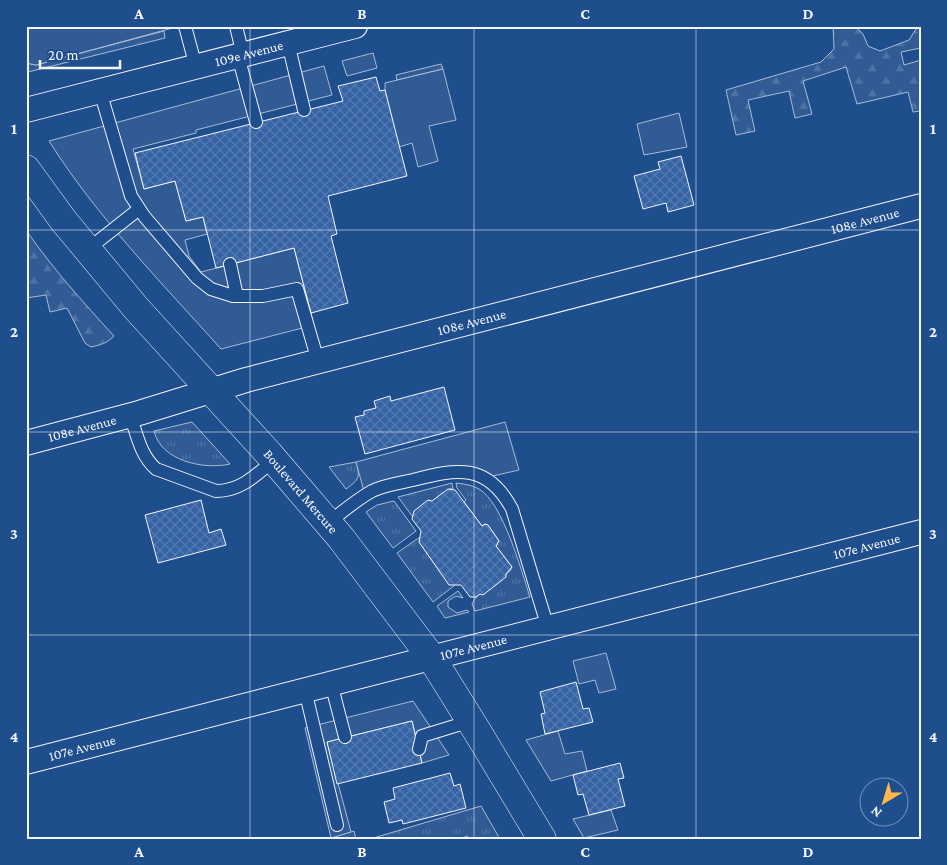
<svg xmlns="http://www.w3.org/2000/svg" width="947" height="865" viewBox="0 0 947 865" font-family="'Crimson Pro',serif">
	<style>
		.grass { fill: url(#grass-tufts); stroke: #a8bbd7 }
		.forest { fill: url(#forest-firs); stroke: #a8bbd7 }
		.pitch { fill: #305b95; stroke: #a8bbd7 }
		.building { fill: url(#building-cross-hatch); stroke: #f2f6ff }
		.lines { fill: none; stroke-linecap: round; stroke-linejoin: round }
		.lane-casing { stroke: #f2f6ff; stroke-width: 14 }
		.street-casing { stroke: #f2f6ff; stroke-width: 26 }
		.secondary-casing { stroke: #f2f6ff; stroke-width: 29 }
		.lane { stroke: #1f4e8c; stroke-width: 12 }
		.street { stroke: #1f4e8c; stroke-width: 24 }
		.secondary { stroke: #1f4e8c; stroke-width: 28 }
		.grid { fill: none; stroke: #f2f6ff; stroke-width: 1; stroke-opacity: 0.55 }
		.labels { text-anchor: middle; stroke-width: 4; stroke-linejoin: round; paint-order: stroke }
		.street-label { font-size: 14px; fill: #f2f6ff; stroke: #1f4e8c }
		.neatline { fill: none; stroke: #f2f6ff; stroke-width: 2 }
		.grid-label { font-size: 16px; text-anchor: middle; font-weight: bold; fill: #f2f6ff }
	</style>
	<defs>
		<pattern id="grass-tufts" width="24" height="20" patternUnits="userSpaceOnUse" patternTransform="scale(1.25)"><rect width="24" height="20" fill="#305b95"/><path d="M3 7l-1-3M5 7V3M7 7l1-3M15 17l-1-3M17 17v-4M19 17l1-3" fill="none" stroke="#4e73a5"/></pattern>
		<pattern id="forest-firs" width="22" height="20" patternUnits="userSpaceOnUse" patternTransform="scale(1.25)"><rect width="22" height="20" fill="#305b95"/><path d="M5 1l3.5 6h-7zM16 11l3.5 6h-7z" fill="#4e73a5"/></pattern>
		<pattern id="building-cross-hatch" width="8" height="8" patternUnits="userSpaceOnUse" patternTransform="scale(1.25)"><rect width="8" height="8" fill="#3563a3"/><path d="M0 0l8 8M0 8l8-8" fill="none" stroke="#537ab1"/></pattern>
	</defs>
	<rect width="100%" height="100%" fill="#1f4e8c"/>
	<path class="grass" d="M 164,31 L 165,38 L 28,72 L 26,71 L 26,63 L 36,65 Z
		M 441,64 L 443,69 L 397,80 L 396,75 Z
		M 192,422 L 230,464 C 204,470 161,461 154,431 Z
		M 356,462 C 360,477 360,479 346,489 L 329,467 Z
		M 452,483 L 453,489 L 449,489 L 413,517 L 398,497 Z
		M 456,483 C 464,484 472,485 479,489 C 503,503 521,570 530,597 L 475,611 L 472,604 L 476,597 L 510,571 L 512,567 L 496,546 L 499,541 L 488,525 L 485,524 L 482,526 L 464,502 L 466,500 L 457,488 Z
		M 394,501 L 416,531 L 393,548 L 366,512 L 377,505 Z
		M 420,537 L 419,542 L 449,584 L 455,585 L 433,602 L 397,553 Z
		M 458,591 L 463,598 L 456,596 L 448,601 L 448,607 L 457,613 L 467,610 L 469,612 L 445,618 L 437,606 Z
		M 481,806 L 500,839 L 469,839 L 467,836 L 461,839 L 370,839 Z
		M 354,831 L 356,839 L 332,839 L 331,838 Z"/>
	<path class="forest" d="M 833,26 L 855,26 L 863,34 L 868,46 L 880,51 L 909,40 L 918,26 L 921,26 L 921,48 L 901,52 L 904,65 L 921,60 L 921,111 L 913,112 L 908,92 L 857,104 L 846,67 L 803,81 L 812,114 L 795,118 L 789,91 L 748,100 L 755,131 L 736,135 L 726,90 L 821,62 L 834,49 Z
		M 26,230 C 52,268 83,302 114,336 C 107,343 101,345 91,347 L 85,343 L 67,308 L 50,312 L 46,295 L 26,298 Z"/>
	<path class="pitch" d="M 26,26 L 180,26 L 36,65 L 26,63 Z
		M 373,53 L 377,68 L 347,76 L 342,61 Z
		M 324,66 L 332,95 L 196,130 L 196,133 L 133,149 L 144,189 L 175,181 L 186,221 L 203,217 L 207,234 L 185,240 L 189,256 L 201,272 L 294,248 L 314,325 L 221,349 C 161,282 97,217 49,141 Z
		M 443,69 L 456,120 L 429,126 L 438,161 L 418,167 L 412,143 L 399,147 L 385,90 L 385,83 Z
		M 679,113 L 687,147 L 644,155 L 637,124 Z
		M 505,422 L 519,470 L 484,478 L 471,473 L 365,495 L 356,462 Z
		M 606,653 L 616,689 L 599,693 L 595,680 L 579,684 L 573,661 Z
		M 413,701 L 449,755 L 422,763 L 412,721 L 327,742 L 351,832 L 331,838 L 305,728 Z
		M 558,731 L 565,754 L 582,751 L 587,771 L 551,781 L 526,740 Z
		M 611,810 L 618,830 L 584,838 L 573,819 Z"/>
	<path class="building" d="M 376,77 L 380,91 L 385,90 L 407,176 L 328,196 L 337,234 L 331,236 L 348,303 L 311,313 L 294,248 L 216,268 L 203,217 L 186,221 L 175,181 L 144,189 L 135,153 L 343,101 L 338,86 Z
		M 681,156 L 694,205 L 668,212 L 666,203 L 643,209 L 634,176 L 660,169 L 658,162 Z
		M 444,387 L 455,430 L 365,454 L 355,417 L 364,415 L 364,411 L 376,408 L 374,401 L 390,396 L 391,401 Z
		M 448,489 L 455,490 L 482,526 L 485,524 L 488,525 L 499,541 L 496,546 L 512,567 L 506,574 L 506,577 L 483,595 L 480,594 L 476,597 L 470,597 L 461,585 L 449,585 L 419,542 L 421,531 L 412,519 L 414,511 L 428,500 L 432,501 Z
		M 201,500 L 209,533 L 221,529 L 226,545 L 158,563 L 145,515 Z
		M 576,682 L 583,709 L 589,708 L 593,722 L 545,734 L 541,714 L 545,713 L 540,692 Z
		M 412,721 L 422,763 L 337,784 L 327,742 Z
		M 620,763 L 624,778 L 618,779 L 625,806 L 589,815 L 583,794 L 578,795 L 573,775 Z
		M 450,773 L 454,786 L 460,784 L 466,808 L 403,824 L 402,820 L 389,823 L 384,802 L 395,799 L 393,788 Z"/>
	<g class="lines">
		<g class="lane-casing">
			<path id="lane" d="M 185,26 L 196,67
				M 236,26 L 243,55
				M 288,43 L 304,110
				M 238,56 L 256,122
				M 100,91 L 131,196 L 144,216 L 197,278 L 211,289 L 233,296 L 263,296 L 297,289 L 318,361
				M 87,250 L 139,209
				M 230,264 L 237,296
				M 130,415 C 137,434 140,455 156,469 L 216,491 C 241,491 256,475 274,460
				M 328,523 C 342,512 356,500 372,491 C 384,485 399,483 413,480 C 456,469 487,462 512,509 L 548,628
				M 331,683 L 345,737
				M 305,690 L 337,825
				M 419,749 L 422,736 L 471,721"/>
		</g>
		<g class="street-casing">
			<g id="street">
				<path id="s1" d="M 26,110 L 355,26"/>
				<path id="s2" d="M 26,443 L 139,413 L 246,380 L 921,206"/>
				<path id="s3" d="M 26,762 L 921,532"/>
			</g>
		</g>
		<g class="secondary-casing">
			<g id="secondary">
				<path id="s4" d="M 26,169 L 63,220 L 136,308 L 269,454 L 341,538 L 431,657 L 480,736 L 542,839"/>
			</g>
		</g>
		<use href="#lane" class="lane"/>
		<use href="#street" class="street"/>
		<use href="#secondary" class="secondary"/>
	</g>
	<path class="grid" d="M 250,26 L 250,839M 474,26 L 474,839M 696,26 L 696,839M 26,230 L 921,230M 26,432 L 921,432M 26,635 L 921,635"/>
	<g class="labels">
		<g class="street-label">
			<text dy="5" stroke="none"><textPath href="#s1" startOffset="230">109e Avenue</textPath></text>
			<text dy="5" stroke="none"><textPath href="#s2" startOffset="868">108e Avenue</textPath></text>
			<text dy="5" stroke="none"><textPath href="#s2" startOffset="462">108e Avenue</textPath></text>
			<text dy="5" stroke="none"><textPath href="#s2" startOffset="58">108e Avenue</textPath></text>
			<text dy="5" stroke="none"><textPath href="#s4" startOffset="424">Boulevard Mercure</textPath></text>
			<text dy="5" stroke="none"><textPath href="#s3" startOffset="868">107e Avenue</textPath></text>
			<text dy="5" stroke="none"><textPath href="#s3" startOffset="462">107e Avenue</textPath></text>
			<text dy="5" stroke="none"><textPath href="#s3" startOffset="58">107e Avenue</textPath></text>
		</g>
	</g>
	<rect width="947" height="865" fill="none" stroke="#1f4e8c" stroke-width="55"/>
	<g transform="translate(884 802) rotate(218)"><circle r="24" fill="#1f4e8c" stroke="#7391ba"/>
	<path d="M0-4L9 19L0 12L-9 19Z" fill="#ffb74d"/>
	<text y="-8" font-size="14" font-weight="bold" text-anchor="middle" fill="#f2f6ff">N</text>
	</g>
	<path d="M40 60v8h80v-8" fill="none" stroke="#f2f6ff" stroke-width="2.5"/>
	<text x="48" y="60" font-size="15" fill="#f2f6ff" stroke="#1f4e8c" stroke-width="4" paint-order="stroke">20 m</text>
	<rect x="28" y="28" width="892" height="810" class="neatline"/>
	<g class="grid-label">
		<text x="139" y="19">A</text>
		<text x="362" y="19">B</text>
		<text x="585" y="19">C</text>
		<text x="808" y="19">D</text>
		<text x="14" y="134">1</text>
		<text x="933" y="134">1</text>
		<text x="14" y="337">2</text>
		<text x="933" y="337">2</text>
		<text x="14" y="539">3</text>
		<text x="933" y="539">3</text>
		<text x="14" y="742">4</text>
		<text x="933" y="742">4</text>
		<text x="139" y="857">A</text>
		<text x="362" y="857">B</text>
		<text x="585" y="857">C</text>
		<text x="808" y="857">D</text>
	</g>
</svg>
